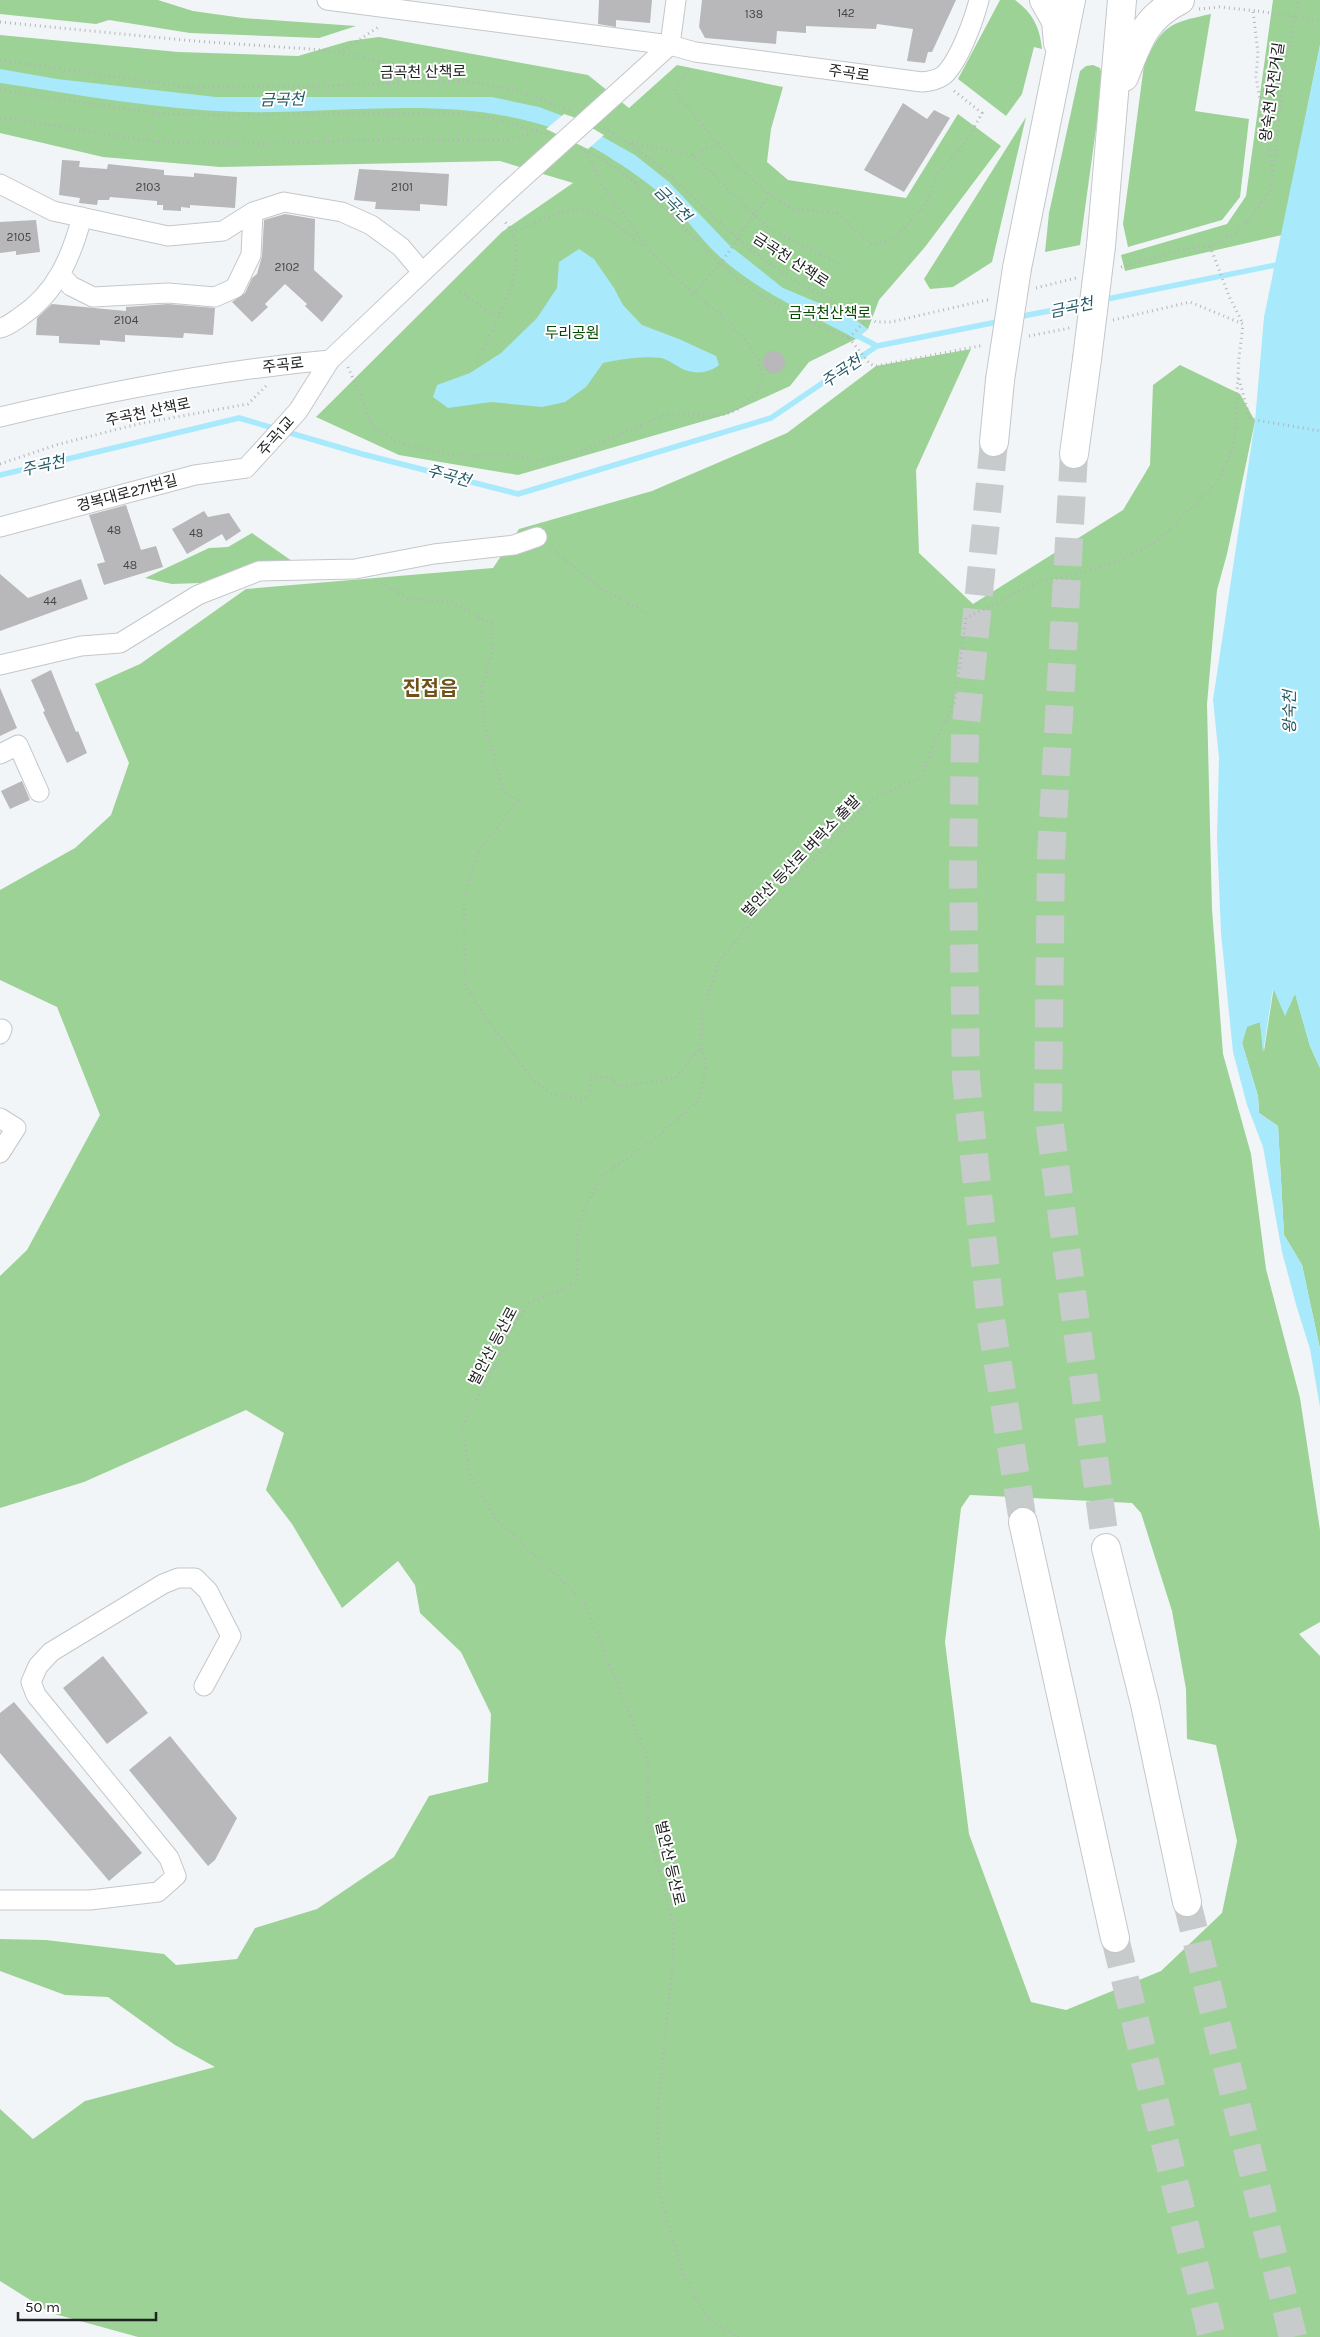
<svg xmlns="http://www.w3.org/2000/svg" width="1320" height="2337" viewBox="0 0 1320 2337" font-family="Karla,'Noto Sans KR',sans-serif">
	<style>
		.green { fill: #9cd296; fill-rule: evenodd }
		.water { fill: #a8e9fb }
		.pier { fill: #f2f5f7 }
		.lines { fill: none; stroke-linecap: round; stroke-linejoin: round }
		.stream { stroke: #a8e9fb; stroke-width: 5.5 }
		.building { fill: #b8b7ba }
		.highway-tunnel { stroke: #c8cbcc; stroke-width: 28; stroke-dasharray: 28 14; stroke-linecap: butt }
		.minor-casing { stroke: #c4c7c9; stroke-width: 21 }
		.highway-casing { stroke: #c4c7c9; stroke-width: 30 }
		.path { stroke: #b3b5b7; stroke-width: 3; stroke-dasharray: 1 4; stroke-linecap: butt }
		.minor { stroke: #fff; stroke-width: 19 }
		.highway { stroke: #fff; stroke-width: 28 }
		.minor-bridge-casing { stroke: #c4c7c9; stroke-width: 21; stroke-linecap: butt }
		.highway-bridge-casing { stroke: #c4c7c9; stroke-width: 30; stroke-linecap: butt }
		.path-bridge { stroke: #b3b5b7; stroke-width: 3; stroke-dasharray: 1 4; stroke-linecap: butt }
		.minor-bridge { stroke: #fff; stroke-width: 19 }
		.highway-bridge { stroke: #fff; stroke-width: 28 }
		.labels { text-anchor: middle; stroke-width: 4; stroke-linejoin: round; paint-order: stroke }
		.number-label { font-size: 12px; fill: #464647 }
		.street-label { font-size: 15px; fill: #202121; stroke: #fff }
		.park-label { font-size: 15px; fill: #054901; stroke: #fff }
		.water-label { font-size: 16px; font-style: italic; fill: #265a67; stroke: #fff }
		.district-label { font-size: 20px; font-weight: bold; fill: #6e521a; stroke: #fff }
	</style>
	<rect width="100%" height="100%" fill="#f2f5f7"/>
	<path class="green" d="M 0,0 L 158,0 L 193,11 L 243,18 L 356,26 L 319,38 L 190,33 L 109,20 L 96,24 L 0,14 Z
		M 1000,0 L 1015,0 C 1033,13 1040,28 1042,49 L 1034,47 L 1022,94 L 1006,116 L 958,79 Z
		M 1273,0 L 1320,0 L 1320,45 L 1282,235 L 1125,271 L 1121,255 L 1227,224 L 1246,196 Z
		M 1211,14 L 1195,111 L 1249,119 L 1240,197 L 1222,220 L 1128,247 L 1123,224 L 1144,65 C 1162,25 1169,23 1211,14 Z
		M 0,35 L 178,52 L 298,56 L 349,41 L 379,37 L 588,75 L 629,108 L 677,65 L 783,87 L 771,129 L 767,162 L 788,180 L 906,198 L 958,114 L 1001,146 L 925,247 L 879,300 L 868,329 L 856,339 L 809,362 L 790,386 L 728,414 L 518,475 L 399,455 L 316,417 L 502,232 L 573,183 L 500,161 L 220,167 L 103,157 L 0,133 Z
		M 1093,65 L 1100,68 L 1103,78 L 1080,245 L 1045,252 L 1049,213 L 1080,71 L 1086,66 Z
		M 1026,117 L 992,262 L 953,287 L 930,289 L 924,279 Z
		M 971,349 L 916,470 L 919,553 L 973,604 L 1123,510 L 1150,465 L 1153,385 L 1180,365 L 1240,394 L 1255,421 L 1227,554 L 1217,590 L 1207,704 L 1212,909 L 1223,1054 L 1251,1154 L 1266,1269 L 1300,1398 L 1320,1530 L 1320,1622 L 1299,1634 L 1320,1656 L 1320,2337 L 138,2337 L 51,2313 L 0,2281 L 0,2109 L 33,2139 L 85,2101 L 215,2067 L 175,2045 L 108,1997 L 65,1995 L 0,1971 L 0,1939 L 46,1940 L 164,1954 L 176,1965 L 237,1959 L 255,1928 L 317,1909 L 394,1857 L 429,1796 L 488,1782 L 491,1714 L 461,1652 L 420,1613 L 415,1585 L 398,1561 L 342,1608 L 292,1524 L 266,1490 L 284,1433 L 246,1410 L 84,1482 L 0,1508 L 0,1276 L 27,1250 L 100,1115 L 57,1007 L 0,980 L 0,890 L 75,848 L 111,815 L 129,763 L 95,684 L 140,664 L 246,589 L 493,568 L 519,529 L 652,491 L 787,433 L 876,366 ZM 970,1495 L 1132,1503 L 1141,1513 L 1172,1611 L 1186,1689 L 1187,1739 L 1216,1745 L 1237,1841 L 1222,1913 L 1161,1971 L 1066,2010 L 1031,2002 L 969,1834 L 945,1642 L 961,1508 Z
		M 252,533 L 292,561 L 200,583 L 172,584 L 145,578 L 209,548 L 228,547 Z
		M 1274,986 L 1285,1015 L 1295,993 L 1310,1046 L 1320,1068 L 1320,1349 L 1302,1265 L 1284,1235 L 1278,1126 L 1259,1113 L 1258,1096 L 1242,1043 L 1247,1026 L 1260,1022 L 1264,1051 Z"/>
	<path class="water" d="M 1320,45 L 1320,1068 L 1310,1046 L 1295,994 L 1285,1016 L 1273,988 L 1263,1053 L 1260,1022 L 1247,1027 L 1242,1043 L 1258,1096 L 1259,1113 L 1278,1126 L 1284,1235 L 1302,1265 L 1320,1349 L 1320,1407 L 1310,1349 L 1297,1308 L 1282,1252 L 1263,1147 L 1247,1105 L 1233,1052 L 1221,933 L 1217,838 L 1219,758 L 1213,700 L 1255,421 L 1264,317 Z
		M 0,69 L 57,79 L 216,97 L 492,97 L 539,107 L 571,119 L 635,155 L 669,182 L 729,245 L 783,288 L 850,316 L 868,329 L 856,339 C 810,314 760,293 720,257 C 702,241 688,220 670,202 C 642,176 588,141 552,128 C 451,94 345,114 241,112 C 160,110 80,95 0,83 Z
		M 579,249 L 594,259 L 614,288 L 623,305 L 642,325 L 679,339 L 716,356 L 719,365 C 708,374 692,375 679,367 C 673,364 667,359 661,358 C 641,356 622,359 603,363 L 586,387 L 565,402 L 542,407 L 491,402 L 448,408 L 433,397 L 437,385 L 470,373 L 501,353 L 537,318 L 557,288 L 559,262 Z"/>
	<path class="pier" d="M 564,114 L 573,117 L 604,135 L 588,149 L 546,129 Z"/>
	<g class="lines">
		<path class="stream" d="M 1102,300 L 1281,264
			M 1018,317 L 1085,304
			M 854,334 L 877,346 L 1002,321
			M 0,475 L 239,418 L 362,454 L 518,494 L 771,418 L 877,346"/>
	</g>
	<path class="building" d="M 599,0 L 652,0 L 650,23 L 616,20 L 616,27 L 598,24 Z
		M 702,0 L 956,0 L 932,52 L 928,52 L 925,63 L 907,61 L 913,29 L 877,24 L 876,29 L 806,26 L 806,33 L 777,31 L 776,44 L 705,38 L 699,27 Z
		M 903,103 L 927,119 L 934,110 L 950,118 L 904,192 L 864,170 Z
		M 62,160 L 80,161 L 79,167 L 107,169 L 108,164 L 164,170 L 164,175 L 194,177 L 194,173 L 237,177 L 235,208 L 190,205 L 190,208 L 181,207 L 181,211 L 163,210 L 163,205 L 157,205 L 157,201 L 110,197 L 109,200 L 98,200 L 97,205 L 79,203 L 80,198 L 59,195 Z
		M 359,169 L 449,174 L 447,206 L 420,204 L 420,211 L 375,209 L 376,202 L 354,200 Z
		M 285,214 L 315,219 L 314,270 L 343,296 L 322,322 L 305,306 L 307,304 L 285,284 L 265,304 L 268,307 L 252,322 L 232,302 L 245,293 L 252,278 L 257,274 L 262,256 L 264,220 Z
		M 36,220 L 40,252 L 16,255 L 16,251 L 0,253 L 0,222 Z
		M 52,304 L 126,311 L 126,307 L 168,304 L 215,308 L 213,335 L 184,333 L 183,338 L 125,335 L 125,342 L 100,340 L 100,345 L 59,343 L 59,336 L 36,335 L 37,318 Z
		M763 362a11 11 0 1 1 22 0a11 11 0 1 1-22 0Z
		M 126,505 L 141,550 L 156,546 L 163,567 L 104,585 L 97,564 L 105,562 L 89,515 Z
		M 204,511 L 208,517 L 229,513 L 241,531 L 226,541 L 222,534 L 187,554 L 172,529 Z
		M 0,574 L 28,598 L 81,579 L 88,599 L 0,631 Z
		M 51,670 L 76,732 L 78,731 L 87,753 L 67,763 L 43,712 L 45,711 L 31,680 Z
		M 0,688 L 17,728 L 0,736 Z
		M 22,781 L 30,800 L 10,809 L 1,791 Z
		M 103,1656 L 148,1713 L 107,1744 L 63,1688 Z
		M 14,1702 L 142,1853 L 109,1881 L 0,1753 L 0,1713 Z
		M 170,1736 L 237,1818 L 215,1860 L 208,1866 L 129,1770 Z"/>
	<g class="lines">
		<path class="highway-tunnel" d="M 994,442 L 965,734 L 963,871 L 966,1078 L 991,1321 L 1023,1522
			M 1074,454 L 1051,856 L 1048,1112 L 1106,1548
			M 1187,1902 L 1293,2337
			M 1115,1938 L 1212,2337"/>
		<g class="minor-casing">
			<path id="minor" d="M 327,0 L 670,45 L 695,52 L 922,82 C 930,81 938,80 944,75 C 959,61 974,20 979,0
				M 626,85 L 670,45 L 676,0
				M 0,184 L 53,211 L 168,236 L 223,231 L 253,212 L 284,202 L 342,212 L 371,225 L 401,247 L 422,272
				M 61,275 L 71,286 L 93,297 L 168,293 L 215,297 L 235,288 L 251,255 L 253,212
				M 0,328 C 7,327 14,321 20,317 C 56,293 71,258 82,217
				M 0,417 C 109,391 218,370 330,360
				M 0,527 L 195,475 L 246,468 L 298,411 L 330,360 L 505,194
				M 0,665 L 81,646 L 120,643 L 198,595 L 259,571 L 355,569 L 434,554 L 514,545 L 537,537
				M 0,754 L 18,745 L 39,792
				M 0,1034 L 2,1029
				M 0,1118 L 16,1128 L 0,1153
				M 0,1900 L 90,1900 L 158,1892 L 176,1876 L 169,1858 L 36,1695 L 31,1682 L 38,1666 L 51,1652 L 163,1584 L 178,1578 L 195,1578 L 208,1591 L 231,1636 L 204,1686"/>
		</g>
		<g class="highway-casing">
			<path id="highway" d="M 1044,0 L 1056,21 L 1058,43
				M 1124,77 C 1138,42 1144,18 1180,0
				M 1101,246 L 1122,0
				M 1017,268 L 1071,0
				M 994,442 L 1000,380
				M 1074,454 L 1087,359
				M 1023,1522 L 1115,1938
				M 1106,1548 L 1145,1704 L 1187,1902"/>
		</g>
		<path class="path" d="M 1199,9 L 1219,7 L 1258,11
			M 0,22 L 194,41 L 324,50 L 384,62 L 417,82
			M 339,53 L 380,26
			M 0,60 L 187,87 L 312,86 L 466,81 L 515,90 L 573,111
			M 689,69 L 674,91 L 738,167 L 770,195 L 793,209 L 837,213 L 872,245 L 894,239 L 927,202 L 938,173 L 966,142 L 982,113 L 953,90
			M 0,90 L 162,114 L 211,115 L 453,113 L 491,118 L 547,134
			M 0,117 L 158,142 L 263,144 L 391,139 L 509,140 L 538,130
			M 604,128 C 666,162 708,218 764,259 C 781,272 800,284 819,294 C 836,303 849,308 864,322
			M 632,143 L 693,155 L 769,229 L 840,264
			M 580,148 C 639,174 680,228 726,269 C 760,299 807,323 849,338
			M 587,152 L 602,185 L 648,248
			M 693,155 L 718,144
			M 1274,166 L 1284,71 L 1299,0
			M 1121,267 L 1183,249 L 1210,246 L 1236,233 L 1253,215 L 1270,190 L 1273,171 L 1256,77 L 1258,53 L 1253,11
			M 1036,288 L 1076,278
			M 460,292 L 491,313 L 501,314
			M 693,294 L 721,263 L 754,215 L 770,195
			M 1113,320 L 1190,302 L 1243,324 L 1229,296 L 1210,246
			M 1029,336 L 1070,328
			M 849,338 L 868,318 L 876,322 L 891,322 L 991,299
			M 849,338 L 870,364 L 876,366 L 984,345
			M 478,358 C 496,323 538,254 503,220
			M 348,367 L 373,426 L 397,442 L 437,452 L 467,456 L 509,455 L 539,460 L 572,456 L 664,415 L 684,414 L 705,416 L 722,415 L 737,410 L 758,391 L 763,379 L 759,359 L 744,338 L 719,313 L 679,281 L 654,255 L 609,219 L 583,209 L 565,211 L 545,218 L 513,233
			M 1239,379 L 1250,419 L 1320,431
			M 0,464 L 56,445 L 138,424 L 248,404 L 266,386
			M 551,548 L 603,590 L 647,613
			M 381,583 L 409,599 L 448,601 L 492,624 L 493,652 L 481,689 L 485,728 L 505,794 L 518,800 L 477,854 L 464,898 L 465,985 L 490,1024 L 536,1083 L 553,1094 L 581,1099 L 591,1094 L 590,1077 L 610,1077 L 619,1087 L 675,1078 L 701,1047
			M 738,2337 L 706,2316 L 684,2276 L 659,2193 L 658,2104 L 672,1972 L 674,1927 L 648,1827 L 648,1760 L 584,1602 L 495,1518 L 470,1475 L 462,1426 L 495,1367 L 512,1329 L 529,1303 L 577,1283 L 577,1235 L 587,1202 L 603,1175 L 656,1138 L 699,1100 L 706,1068 L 701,1047 L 702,1012 L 719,961 L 769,901 L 816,858 L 873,798 L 923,776 L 931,749 L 955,701 L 966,618 L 1040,581 L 1066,577 L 1118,561 L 1156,542 L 1217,483 L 1234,446 L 1239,358 L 1243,324"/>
		<use href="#minor" class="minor"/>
		<use href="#highway" class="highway"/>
		<g class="minor-bridge-casing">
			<path id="minor-bridge" d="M 505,194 L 626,85"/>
		</g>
		<g class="highway-bridge-casing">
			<path id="highway-bridge" d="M 1087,359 L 1101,246
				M 1000,380 L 1017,268"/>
		</g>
		<path class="path-bridge" d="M 1258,11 L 1320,21"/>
		<use href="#minor-bridge" class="minor-bridge"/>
		<use href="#highway-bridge" class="highway-bridge"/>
	</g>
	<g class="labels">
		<g class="number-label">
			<text x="846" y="17">142</text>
			<text x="754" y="18">138</text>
			<text x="148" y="191">2103</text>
			<text x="402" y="191">2101</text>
			<text x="19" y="241">2105</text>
			<text x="287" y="271">2102</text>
			<text x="126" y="324">2104</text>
			<text x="114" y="534">48</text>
			<text x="196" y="537">48</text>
			<text x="130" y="569">48</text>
			<text x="50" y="605">44</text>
		</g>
		<g class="street-label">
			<text transform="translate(423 72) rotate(-1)" y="5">금곡천 산책로</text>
			<text transform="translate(849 73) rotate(8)" y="5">주곡로</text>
			<text transform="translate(1272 92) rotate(-82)" y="5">왕숙천 자전거길</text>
			<text transform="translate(791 260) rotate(33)" y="5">금곡천 산책로</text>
			<text transform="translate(283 365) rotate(-7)" y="5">주곡로</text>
			<text transform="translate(148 412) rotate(-12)" y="5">주곡천 산책로</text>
			<text transform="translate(276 436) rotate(-49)" y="5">주곡1교</text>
			<text transform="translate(127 493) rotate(-15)" y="5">경복대로271번길</text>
			<text transform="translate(801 856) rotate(-46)" y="5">벌안산 등산로 벼락소 출발</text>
			<text transform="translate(493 1346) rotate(-62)" y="5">벌안산 등산로</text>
			<text transform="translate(670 1863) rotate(77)" y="5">벌안산 등산로</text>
		</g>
		<g class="park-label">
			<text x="830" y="318">금곡천산책로</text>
			<text x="572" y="338">두리공원</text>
		</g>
		<g class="water-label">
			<text transform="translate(282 99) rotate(-1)" y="6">금곡천</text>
			<text transform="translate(673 203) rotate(45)" y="6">금곡천</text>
			<text transform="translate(1071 307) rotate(-12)" y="6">금곡천</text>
			<text transform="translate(841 371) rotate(-34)" y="6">주곡천</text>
			<text transform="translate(43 465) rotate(-13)" y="6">주곡천</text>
			<text transform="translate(449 475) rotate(15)" y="6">주곡천</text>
			<text transform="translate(1289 712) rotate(-90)" y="6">왕숙천</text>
		</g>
		<g class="district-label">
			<text x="430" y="695">진접읍</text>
		</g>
	</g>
	<path d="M18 2312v8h138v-8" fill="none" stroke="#202121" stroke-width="2.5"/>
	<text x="25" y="2312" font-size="15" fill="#202121" stroke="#ffffff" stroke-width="4" paint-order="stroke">50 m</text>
</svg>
